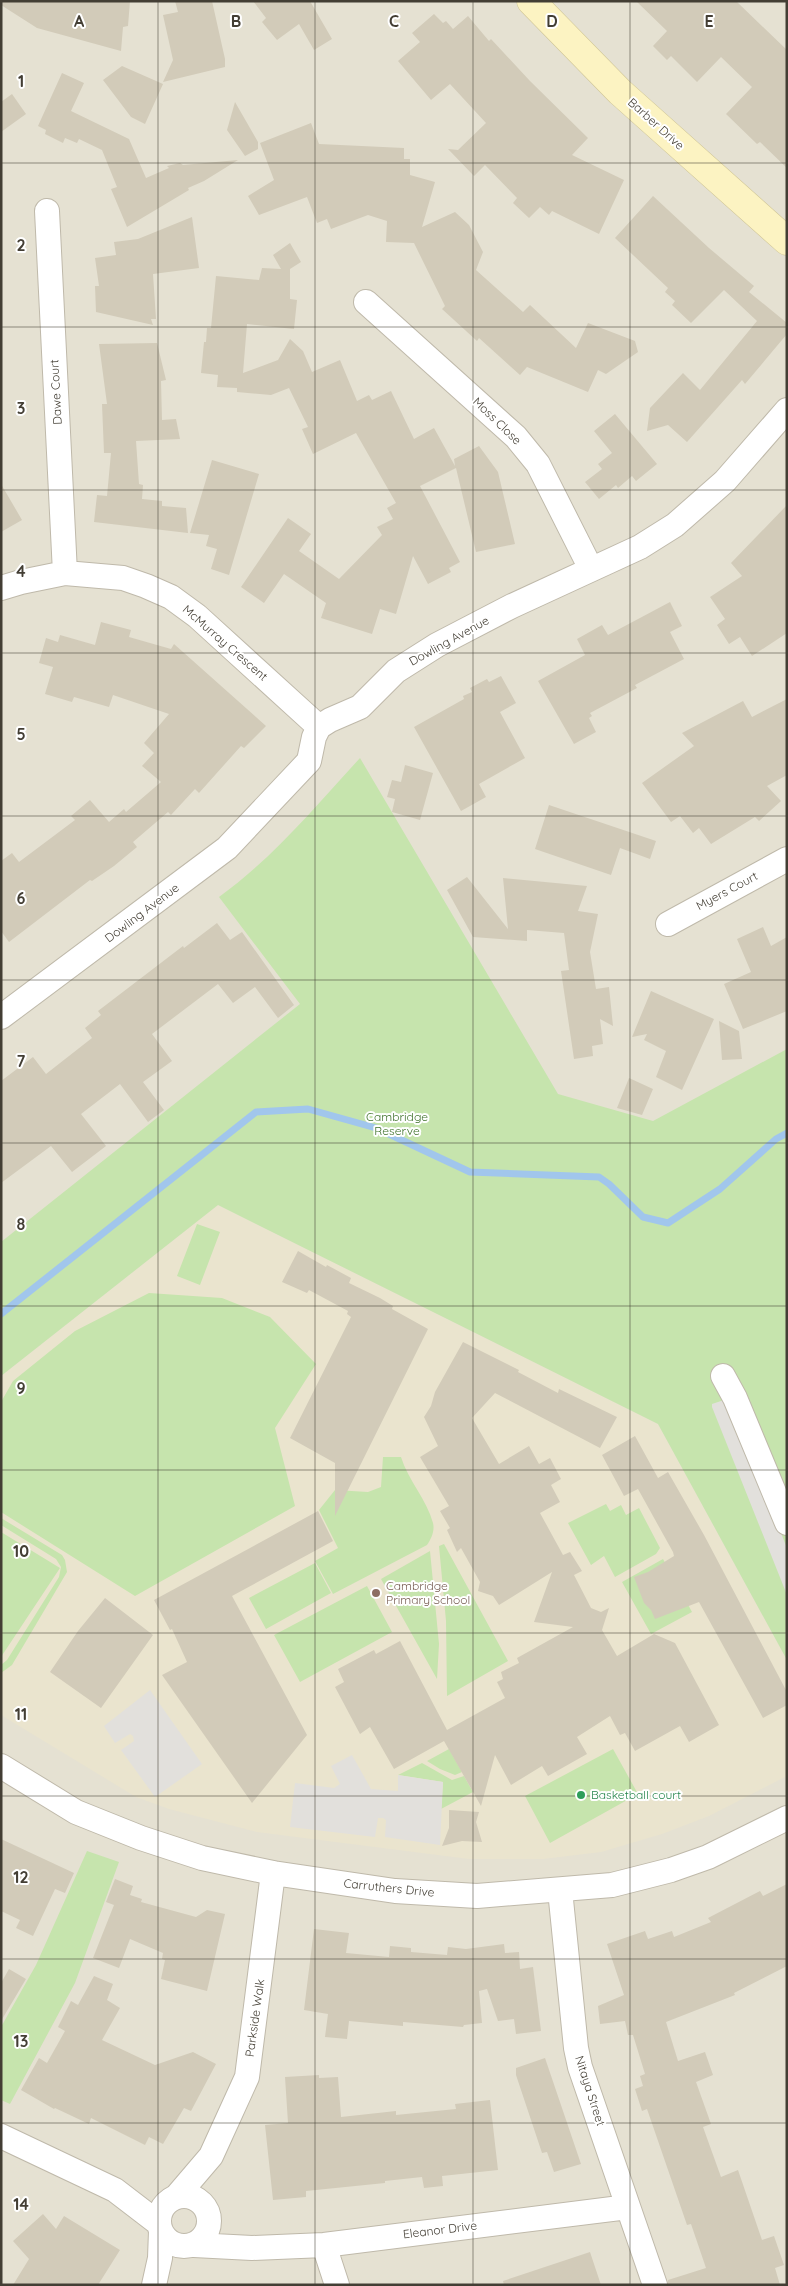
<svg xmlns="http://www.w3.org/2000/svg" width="788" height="2286" viewBox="0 0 788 2286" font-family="Quicksand,sans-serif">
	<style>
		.residential { fill: #e5e1d2 }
		.education { fill: #eae4ce }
		.green { fill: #c6e4ad }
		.parking { fill: #e2e0dc }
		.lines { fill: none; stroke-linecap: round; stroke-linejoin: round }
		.stream { stroke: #a1c6ec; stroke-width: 7 }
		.building { fill: #d2cbb9 }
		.street-casing { stroke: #bfb9aa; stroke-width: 26 }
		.secondary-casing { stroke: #cfc595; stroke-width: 29 }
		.street { stroke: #fff; stroke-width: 24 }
		.secondary { stroke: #fcf3c2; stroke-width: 28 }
		.grid { fill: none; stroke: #433e34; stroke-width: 1; stroke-opacity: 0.55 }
		.education-dot { fill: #8d6e63; stroke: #fff; stroke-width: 2 }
		.leisure-dot { fill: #2e9e5b; stroke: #fff; stroke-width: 2 }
		.labels { text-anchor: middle; stroke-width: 4; stroke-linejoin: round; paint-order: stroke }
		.street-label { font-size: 12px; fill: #433e34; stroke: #fff }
		.park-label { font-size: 12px; fill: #3e712a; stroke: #fff }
		.education-label { font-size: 12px; fill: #785e54; stroke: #fff; text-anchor: start }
		.leisure-label { font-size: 12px; fill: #27864d; stroke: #fff; text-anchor: start }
		.grid-label { font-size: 16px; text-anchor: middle; font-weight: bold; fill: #433e34; stroke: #fff; stroke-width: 4; stroke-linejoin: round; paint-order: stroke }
	</style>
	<rect width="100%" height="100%" fill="#f1eee4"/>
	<path class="residential" d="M 1,1 L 787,1 L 787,2285 L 1,2285 Z"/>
	<path class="education" d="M 218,1205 L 658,1424 L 787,1660 L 787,1776 L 709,1816 L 662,1834 L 601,1852 L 543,1859 L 469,1859 L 257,1832 L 169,1809 L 136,1797 L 1,1715 L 1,1376 Z"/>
	<path class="green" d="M 360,758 L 558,1094 L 653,1121 L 787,1049 L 787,1660 L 658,1424 L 218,1205 L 1,1376 L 1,1242 L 300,1004 L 219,897 C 273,858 315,807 360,758 Z
		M 197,1224 L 220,1232 L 200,1285 L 177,1276 Z
		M 149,1293 L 222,1298 L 270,1317 L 316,1364 L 275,1428 L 295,1506 L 135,1596 L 1,1512 L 1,1402 L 13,1381 L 75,1331 Z
		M 383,1457 L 401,1457 C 408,1480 427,1500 433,1523 C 435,1531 431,1539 427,1545 L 333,1594 L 315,1561 L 338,1548 L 319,1510 L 335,1490 L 368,1492 L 381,1487 Z
		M 606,1504 L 610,1511 L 621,1505 L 626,1515 L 639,1508 L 660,1548 L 656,1554 L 615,1577 L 604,1556 L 591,1565 L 568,1523 Z
		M 1,1518 L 62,1555 L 65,1560 L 67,1572 L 12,1665 L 1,1673 L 1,1665 L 7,1660 L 59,1577 L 61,1567 L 56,1559 L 1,1525 Z
		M 1,1532 L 60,1568 L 1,1657 Z
		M 444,1544 L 508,1661 L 447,1696 L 446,1621 L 439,1546 Z
		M 430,1551 L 439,1644 L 437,1679 L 381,1579 Z
		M 663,1559 L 692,1612 L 651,1634 L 622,1582 Z
		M 315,1563 L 331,1593 L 266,1629 L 249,1598 Z
		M 367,1586 L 392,1632 L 300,1682 L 274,1635 Z
		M 449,1749 L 462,1772 L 455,1775 L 440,1769 L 427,1761 Z
		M 613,1749 L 638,1794 L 550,1843 L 525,1796 Z
		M 422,1763 L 452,1780 L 464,1776 L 473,1792 L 441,1809 L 443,1782 L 398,1775 Z
		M 87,1851 L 119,1862 L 75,1983 L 10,2104 L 1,2100 L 1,2027 L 36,1965 Z"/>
	<path class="parking" d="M 727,1399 L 787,1548 L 787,1595 L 712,1407 L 712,1404 Z
		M 150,1690 L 202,1764 L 155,1797 L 121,1750 L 134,1741 L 133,1736 L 130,1734 L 115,1743 L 104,1726 Z
		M 352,1755 L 371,1789 L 398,1791 L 398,1775 L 443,1782 L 440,1845 L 385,1837 L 386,1820 L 383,1818 L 378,1818 L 375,1837 L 290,1827 L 295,1783 L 334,1788 L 340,1784 L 331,1766 Z"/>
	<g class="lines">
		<path class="stream" d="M 1,1314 L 256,1112 L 308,1109 L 376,1128 L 470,1172 L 599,1177 L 609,1184 L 643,1217 L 668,1223 L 720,1189 L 776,1139 L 787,1133"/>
	</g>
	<path class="building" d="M 1,1 L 130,1 L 128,26 L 123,27 L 121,51 L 37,28 L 1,5 Z
		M 175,1 L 212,1 L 225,59 L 225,67 L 163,82 L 173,60 L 163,15 L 178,12 Z
		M 253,1 L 310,1 L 332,39 L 314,50 L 299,24 L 277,40 L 262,22 L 266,18 Z
		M 636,1 L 736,1 L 787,50 L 787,168 L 760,142 L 757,144 L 726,114 L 752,87 L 721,57 L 697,82 L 671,56 L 667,60 L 653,46 L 667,31 Z
		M 434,14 L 443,23 L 446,21 L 453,29 L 468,16 L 489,41 L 491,39 L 530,81 L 588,138 L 572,155 L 624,180 L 599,234 L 552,211 L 549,215 L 540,207 L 529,218 L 513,203 L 517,198 L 485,165 L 474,176 L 448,149 L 458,150 L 486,123 L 450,84 L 431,100 L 398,61 L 420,42 L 412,33 Z
		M 122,66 L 163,84 L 145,124 L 131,117 L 103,80 Z
		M 62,73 L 84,83 L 71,111 L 129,139 L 146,178 L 169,168 L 167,166 L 180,163 L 183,165 L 238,160 L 204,181 L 188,188 L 189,190 L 127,227 L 111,189 L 117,187 L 102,150 L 79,139 L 77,143 L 65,138 L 63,143 L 45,134 L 46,130 L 38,126 Z
		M 12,94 L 26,114 L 1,132 L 1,102 Z
		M 235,102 L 258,142 L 258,149 L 245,156 L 227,130 Z
		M 311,123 L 319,144 L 404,148 L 404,159 L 410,159 L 410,175 L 435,182 L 422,227 L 455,212 L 469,225 L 483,252 L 476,270 L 523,312 L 530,305 L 576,348 L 588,323 L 635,341 L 638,352 L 606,374 L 598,370 L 588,392 L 527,367 L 520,375 L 479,338 L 477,341 L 442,309 L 445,306 L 414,243 L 386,242 L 387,221 L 368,215 L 331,229 L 327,219 L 317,223 L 307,197 L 259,215 L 248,196 L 274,180 L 260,143 Z
		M 653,196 L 709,248 L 754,286 L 749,292 L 787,323 L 787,334 L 745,384 L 742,380 L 687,442 L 668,425 L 647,431 L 650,408 L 683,373 L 700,390 L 757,321 L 724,290 L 691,323 L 672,305 L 675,301 L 665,292 L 668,288 L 615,238 Z
		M 192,217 L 199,268 L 153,274 L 156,319 L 151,319 L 153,325 L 96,312 L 95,286 L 99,286 L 95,258 L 116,255 L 114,242 L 138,239 Z
		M 290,243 L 301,262 L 290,269 L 290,299 L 297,300 L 294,329 L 247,324 L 243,373 L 278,360 L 290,339 L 303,351 L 312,372 L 340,360 L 357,401 L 369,395 L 372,400 L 391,391 L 414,439 L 434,428 L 455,466 L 454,459 L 479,446 L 498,472 L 515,544 L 476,552 L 456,468 L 420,486 L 460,562 L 449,568 L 451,572 L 428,584 L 413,556 L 396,614 L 380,609 L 372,634 L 321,618 L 326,603 L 284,574 L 264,603 L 241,587 L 288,518 L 311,534 L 299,551 L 339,579 L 382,535 L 377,527 L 393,519 L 387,508 L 396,503 L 356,433 L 313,454 L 302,429 L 308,427 L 289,388 L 271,395 L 237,392 L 237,388 L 217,387 L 218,375 L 201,373 L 204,342 L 206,342 L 207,328 L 211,328 L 216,276 L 259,280 L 262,268 L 281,269 L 273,255 Z
		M 157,343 L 166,380 L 161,381 L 162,420 L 176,419 L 180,439 L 136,441 L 139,484 L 143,485 L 142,499 L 162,501 L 162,506 L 186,508 L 188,533 L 94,522 L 97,495 L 107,496 L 111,453 L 104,453 L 102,404 L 107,404 L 99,344 Z
		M 615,414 L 657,464 L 636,481 L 632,476 L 618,488 L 616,485 L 599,499 L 585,482 L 602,469 L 598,464 L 612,453 L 594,431 Z
		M 212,460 L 259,474 L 229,575 L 211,569 L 217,549 L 206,546 L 209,535 L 190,533 Z
		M 1,484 L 22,520 L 1,532 Z
		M 787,505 L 787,633 L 752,656 L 740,637 L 729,644 L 717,625 L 725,619 L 710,597 L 742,576 L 731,563 Z
		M 670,602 L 682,626 L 670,632 L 684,659 L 635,685 L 637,688 L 590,713 L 592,716 L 589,718 L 596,732 L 574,744 L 538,681 L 585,655 L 577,639 L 602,625 L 608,635 Z
		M 101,622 L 131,630 L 129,637 L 171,649 L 174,644 L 266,726 L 244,748 L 241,746 L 199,793 L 195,789 L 171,815 L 168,812 L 133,842 L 137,847 L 114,866 L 92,881 L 90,880 L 9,942 L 1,931 L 1,861 L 12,853 L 19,862 L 75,820 L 71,816 L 90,800 L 109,822 L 124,809 L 126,812 L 161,782 L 142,766 L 154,753 L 144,743 L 169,714 L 113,695 L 109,707 L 74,697 L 72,702 L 45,694 L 53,667 L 39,663 L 46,638 L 58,642 L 60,635 L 95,645 Z
		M 501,676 L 516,703 L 500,712 L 525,758 L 479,784 L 486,797 L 461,811 L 414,727 L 464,699 L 463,696 L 472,692 L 470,688 L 487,679 L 489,682 Z
		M 787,699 L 787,775 L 767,786 L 781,801 L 759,821 L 755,817 L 711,844 L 699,828 L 693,833 L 680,816 L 671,822 L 642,783 L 694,746 L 682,733 L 743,701 L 752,717 Z
		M 405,765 L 433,773 L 420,820 L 392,812 L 395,799 L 387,797 L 392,780 L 401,782 Z
		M 549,805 L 656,841 L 650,859 L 620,848 L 611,875 L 535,849 Z
		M 467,877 L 508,929 L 503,878 L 587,886 L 578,911 L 598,914 L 590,952 L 596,989 L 609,987 L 613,1026 L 600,1019 L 603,1044 L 592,1046 L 593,1056 L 574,1059 L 561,971 L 569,970 L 564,933 L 527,930 L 527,941 L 473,937 L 447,890 Z
		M 217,923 L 230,940 L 242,932 L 294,1005 L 278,1018 L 255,987 L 233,1003 L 218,984 L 152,1034 L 172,1061 L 143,1082 L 164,1110 L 148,1122 L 120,1084 L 81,1114 L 106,1146 L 72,1172 L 51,1146 L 1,1183 L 1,1081 L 33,1057 L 46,1074 L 92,1038 L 85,1028 L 101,1015 L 98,1011 L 183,946 L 184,948 Z
		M 763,927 L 771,946 L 787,937 L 787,1011 L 743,1029 L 724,984 L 751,972 L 737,939 Z
		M 651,991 L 714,1019 L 682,1090 L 656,1077 L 666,1051 L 644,1040 L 647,1034 L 632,1037 Z
		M 719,1021 L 739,1031 L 742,1059 L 722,1060 Z
		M 629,1078 L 653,1089 L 642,1115 L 617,1108 Z
		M 298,1251 L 326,1267 L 327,1265 L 351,1278 L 349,1283 L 380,1298 L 393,1306 L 392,1309 L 428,1329 L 335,1516 L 335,1463 L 290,1438 L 351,1317 L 347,1314 L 348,1311 L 309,1290 L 307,1293 L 282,1282 Z
		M 463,1342 L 519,1370 L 518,1372 L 558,1393 L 559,1389 L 617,1417 L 600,1448 L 495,1393 L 472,1418 L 499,1464 L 529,1446 L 539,1464 L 550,1458 L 561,1479 L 551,1485 L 560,1502 L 540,1513 L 563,1555 L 570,1552 L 582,1571 L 574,1575 L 591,1608 L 601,1612 L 609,1608 L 602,1630 L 617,1656 L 654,1634 L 675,1643 L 719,1725 L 689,1742 L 680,1726 L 635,1751 L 625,1733 L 620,1735 L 610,1716 L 577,1737 L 587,1754 L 548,1776 L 542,1766 L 511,1785 L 495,1755 L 481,1806 L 444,1741 L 394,1769 L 370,1727 L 360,1734 L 335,1687 L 344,1682 L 338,1669 L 374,1650 L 376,1654 L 400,1641 L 447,1730 L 505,1698 L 497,1682 L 503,1679 L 501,1672 L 519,1663 L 517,1658 L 573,1627 L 534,1622 L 552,1572 L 499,1605 L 493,1596 L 478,1591 L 480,1582 L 461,1548 L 457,1552 L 447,1530 L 450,1528 L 440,1511 L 449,1506 L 420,1457 L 438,1446 L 424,1417 L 431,1406 L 435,1392 Z
		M 635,1436 L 658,1478 L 668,1472 L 704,1535 L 787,1692 L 787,1705 L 763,1718 L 699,1602 L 655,1619 L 651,1610 L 644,1603 L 634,1577 L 648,1572 L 674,1556 L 673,1552 L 638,1489 L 624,1496 L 602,1455 Z
		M 318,1511 L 333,1541 L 232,1596 L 307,1735 L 252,1803 L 162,1675 L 187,1662 L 172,1629 L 170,1630 L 154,1600 Z
		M 105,1598 L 153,1635 L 101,1708 L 50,1672 L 78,1631 Z
		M 449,1810 L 479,1812 L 476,1822 L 482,1842 L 462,1841 L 442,1846 L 449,1828 Z
		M 1,1839 L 74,1873 L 65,1893 L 55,1889 L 33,1936 L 16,1928 L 20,1920 L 1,1911 Z
		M 115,1879 L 133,1886 L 130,1895 L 142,1899 L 141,1902 L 196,1917 L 207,1910 L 225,1914 L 207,1991 L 161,1979 L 165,1960 L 162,1959 L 163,1953 L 130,1939 L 119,1968 L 93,1958 L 114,1905 L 106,1902 Z
		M 787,1884 L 787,1966 L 734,1993 L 735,1995 L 666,2022 L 678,2061 L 705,2052 L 713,2075 L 696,2082 L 711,2124 L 703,2127 L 721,2177 L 738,2170 L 762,2240 L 774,2236 L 784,2265 L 775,2268 L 780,2285 L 668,2285 L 668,2280 L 706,2268 L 691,2224 L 687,2225 L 647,2109 L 642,2111 L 635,2089 L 643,2086 L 640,2076 L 645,2074 L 633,2035 L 628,2035 L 625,2021 L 600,2024 L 598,2006 L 624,1995 L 607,1944 L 645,1931 L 648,1939 L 672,1931 L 674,1937 L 711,1922 L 708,1918 L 760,1891 L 763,1896 Z
		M 314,1929 L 349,1933 L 346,1953 L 389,1957 L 390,1946 L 411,1948 L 411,1952 L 447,1955 L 448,1947 L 466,1949 L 504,1944 L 505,1953 L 519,1952 L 520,1969 L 533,1967 L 541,2031 L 516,2034 L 514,2019 L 498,2021 L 487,1989 L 479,1991 L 482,2023 L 464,2025 L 463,2027 L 403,2022 L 403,2026 L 349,2021 L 347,2039 L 325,2037 L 328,2014 L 304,2010 Z
		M 9,1969 L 26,1979 L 1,2021 L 1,1983 Z
		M 94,1976 L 113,1984 L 107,2000 L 120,2008 L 102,2040 L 155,2065 L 193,2052 L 216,2064 L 191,2111 L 184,2108 L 163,2144 L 149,2137 L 145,2145 L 91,2118 L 89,2124 L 55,2108 L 54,2109 L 21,2090 L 39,2058 L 47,2063 L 65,2031 L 58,2027 L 71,2001 L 78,2005 Z
		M 545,2058 L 581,2164 L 554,2172 L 547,2152 L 542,2153 L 516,2075 L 516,2068 Z
		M 319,2075 L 319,2078 L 338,2077 L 341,2117 L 396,2111 L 396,2115 L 456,2109 L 455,2104 L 490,2100 L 498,2170 L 442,2176 L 443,2186 L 424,2188 L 422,2177 L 385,2181 L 385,2183 L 306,2191 L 306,2197 L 273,2200 L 265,2125 L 288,2123 L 285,2077 Z
		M 43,2214 L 56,2229 L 64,2216 L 120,2250 L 98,2285 L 13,2285 L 29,2259 L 13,2241 Z
		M 590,2252 L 601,2285 L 504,2285 L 503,2281 Z"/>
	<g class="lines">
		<g class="street-casing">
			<path id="street" d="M 47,211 L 65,573
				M 366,302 L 516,437 L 538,464 L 591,569
				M 1,588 L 21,582 L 65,573 L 123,578 L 146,586 L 171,597 L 197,616 L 319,727
				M 668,924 L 787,859
				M 1,1017 L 227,848 L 309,761 L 314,737 L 319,727 L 330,720 L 360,707 L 396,671 L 437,645 L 512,606 L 640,547 L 675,525 L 725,481 L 787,410
				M 723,1376 L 735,1398 L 787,1523
				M 1,1766 L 76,1812 L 141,1838 L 202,1858 L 273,1873 L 395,1891 L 477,1896 L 612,1885 L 671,1870 L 708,1857 L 787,1818
				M 560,1890 L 576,2048 L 580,2067 L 655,2285
				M 1,2136 L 115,2190 L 158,2223
				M159 2221a25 25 0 1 1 50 0a25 25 0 1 1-50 0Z
				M 176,2197 L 211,2156 L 247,2077 L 273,1873
				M 194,2245 L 252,2248 L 324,2245 L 628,2207
				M 324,2245 L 337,2285
				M 154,2285 L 160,2258 L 161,2231"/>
		</g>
		<g class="secondary-casing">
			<path id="secondary" d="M 531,1 L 620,92 L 787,241"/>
		</g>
		<use href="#street" class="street"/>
		<use href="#secondary" class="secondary"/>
	</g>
	<path class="grid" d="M 158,1 L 158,2285M 315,1 L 315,2285M 473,1 L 473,2285M 630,1 L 630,2285M 1,163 L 787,163M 1,327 L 787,327M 1,490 L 787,490M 1,653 L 787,653M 1,816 L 787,816M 1,980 L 787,980M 1,1143 L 787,1143M 1,1306 L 787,1306M 1,1470 L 787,1470M 1,1633 L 787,1633M 1,1796 L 787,1796M 1,1959 L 787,1959M 1,2123 L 787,2123"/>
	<circle class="education-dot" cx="376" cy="1593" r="5"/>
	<circle class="leisure-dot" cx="581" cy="1795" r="5"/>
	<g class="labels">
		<g class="street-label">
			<text transform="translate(656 124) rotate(42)" y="4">Barber Drive</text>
			<text transform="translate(56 392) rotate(-93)" y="4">Dawe Court</text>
			<text transform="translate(497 421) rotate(44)" y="4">Moss Close</text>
			<text transform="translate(449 641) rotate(-29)" y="4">Dowling Avenue</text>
			<text transform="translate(225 643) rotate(41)" y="4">McMurray Crescent</text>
			<text transform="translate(727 891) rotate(-28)" y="4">Myers Court</text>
			<text transform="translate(142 913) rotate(-37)" y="4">Dowling Avenue</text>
			<text transform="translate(389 1888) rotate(6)" y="4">Carruthers Drive</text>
			<text transform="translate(255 2018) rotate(-82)" y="4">Parkside Walk</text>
			<text transform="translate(590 2091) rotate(72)" y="4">Nitaya Street</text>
			<text transform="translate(440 2230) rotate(-7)" y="4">Eleanor Drive</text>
		</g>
		<g class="park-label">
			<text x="397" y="1121">Cambridge<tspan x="397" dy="14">Reserve</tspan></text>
		</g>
		<g class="education-label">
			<text x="386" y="1590">Cambridge<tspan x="386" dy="14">Primary School</tspan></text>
		</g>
		<g class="leisure-label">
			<text x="591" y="1799">Basketball court</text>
		</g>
	</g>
	<g class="grid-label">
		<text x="79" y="27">A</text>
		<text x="236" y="27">B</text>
		<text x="394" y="27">C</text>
		<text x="552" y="27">D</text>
		<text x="709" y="27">E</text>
		<text x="21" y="87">1</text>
		<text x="21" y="251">2</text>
		<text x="21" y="414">3</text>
		<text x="21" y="577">4</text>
		<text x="21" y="740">5</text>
		<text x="21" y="904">6</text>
		<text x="21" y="1067">7</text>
		<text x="21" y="1230">8</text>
		<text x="21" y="1394">9</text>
		<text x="21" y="1557">10</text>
		<text x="21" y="1720">11</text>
		<text x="21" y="1883">12</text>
		<text x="21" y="2047">13</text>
		<text x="21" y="2210">14</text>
	</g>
	<rect width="788" height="2286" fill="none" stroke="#433e34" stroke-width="5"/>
</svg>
